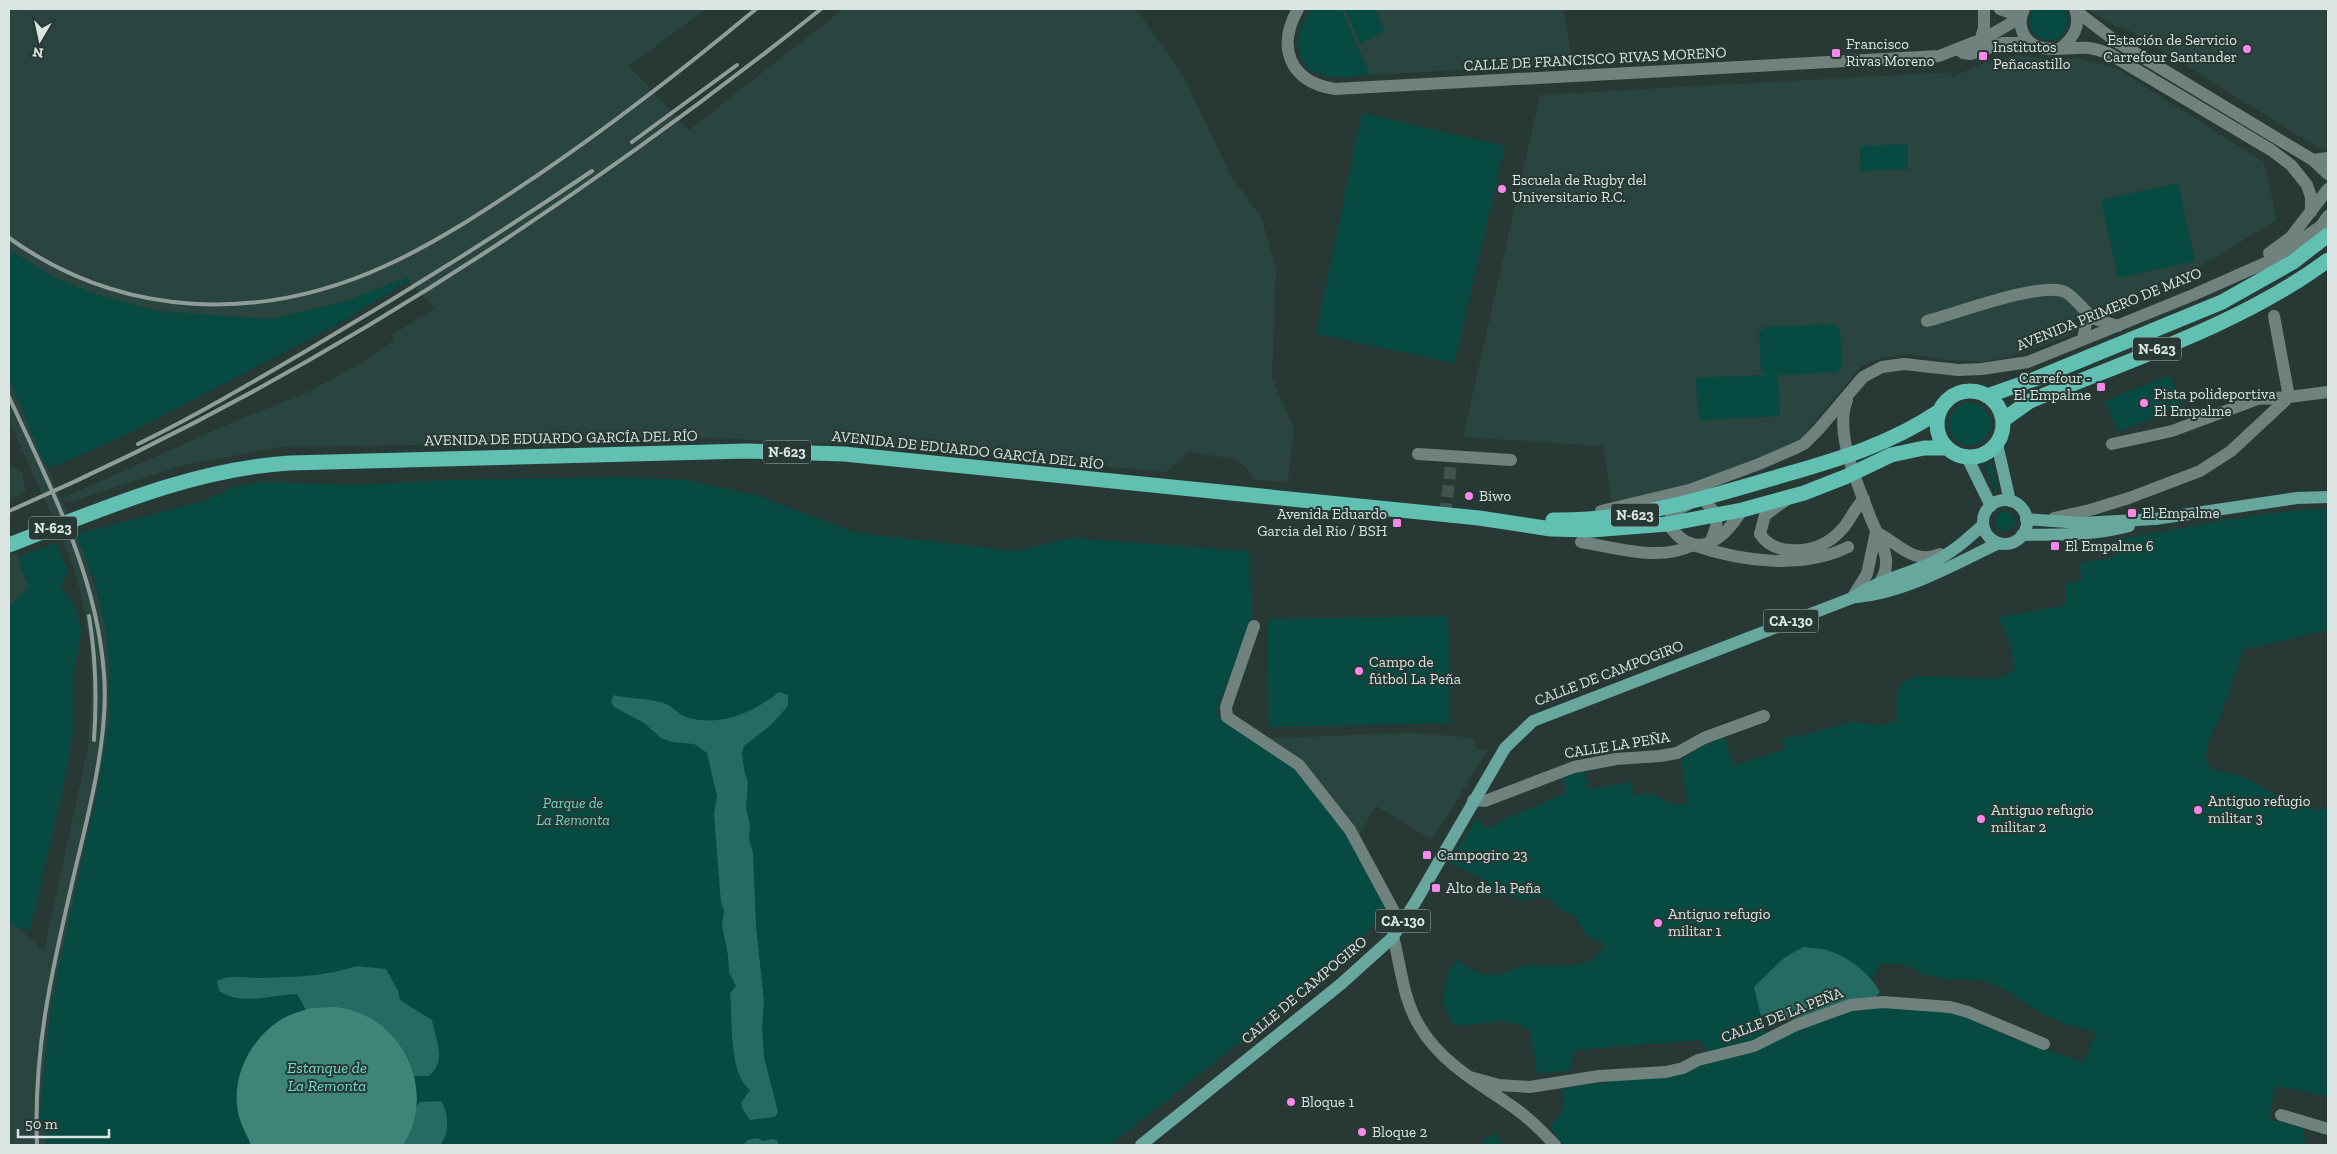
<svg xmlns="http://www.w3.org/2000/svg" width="2337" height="1154" viewBox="0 0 2337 1154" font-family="'Zilla Slab',serif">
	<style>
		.built { fill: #2a443f }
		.green { fill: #064a41 }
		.forest { fill: #246c61 }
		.water { fill: #3f8479 }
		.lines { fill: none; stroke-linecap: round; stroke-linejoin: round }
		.street-tunnel { stroke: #42524f; stroke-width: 12; stroke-dasharray: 12 6; stroke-linecap: butt }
		.street { stroke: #6f827e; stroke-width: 12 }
		.primary { stroke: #67a79d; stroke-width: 12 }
		.highway { stroke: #61c0b1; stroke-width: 15 }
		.rail { stroke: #8f9c99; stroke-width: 4 }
		.poi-dot { fill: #f888ea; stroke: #273835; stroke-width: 2 }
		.labels { text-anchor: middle; stroke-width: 4; stroke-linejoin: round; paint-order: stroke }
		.shield { fill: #273835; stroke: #a4b0ae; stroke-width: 1 }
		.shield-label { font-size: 14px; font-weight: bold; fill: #dae4e2 }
		.poi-label { font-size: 15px; fill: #dae4e2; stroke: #273835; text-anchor: start }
		.street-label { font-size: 15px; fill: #dae4e2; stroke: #273835 }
		.park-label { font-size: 15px; font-style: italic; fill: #6bd5c4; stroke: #273835 }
		.water-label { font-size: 16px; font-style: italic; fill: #72dccb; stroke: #273835 }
	</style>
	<rect width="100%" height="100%" fill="#273835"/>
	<path class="built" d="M 9,9 L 706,9 L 629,66 L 689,130 L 843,9 L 1136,9 L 1184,77 L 1230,174 L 1262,219 L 1276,269 L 1272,379 L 1294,428 L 1288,482 L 1256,480 L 1237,459 L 1188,452 L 1167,472 L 871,445 L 704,438 L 671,439 L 671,437 L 566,439 L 566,443 L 280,447 L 185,465 L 66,503 L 63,498 L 231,423 L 304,394 L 360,364 L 394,340 L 392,335 L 435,308 L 409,282 L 410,280 L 332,305 L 271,319 L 167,312 L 144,308 L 89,292 L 55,278 L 9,250 Z
		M 1341,9 L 1563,9 L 1573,64 L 1370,75 Z
		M 2087,9 L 2328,9 L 2328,149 L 2318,148 L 2130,31 L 2117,27 Z
		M 2017,55 L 2050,59 L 2079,59 L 2116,68 L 2264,162 L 2277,220 L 2196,269 L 2088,313 L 2074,321 L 2067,337 L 2013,356 L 1982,362 L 1945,360 L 1909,354 L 1884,357 L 1862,366 L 1800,439 L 1774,452 L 1683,486 L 1612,504 L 1603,446 L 1463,437 L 1540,95 L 1951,72 L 1952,77 L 1987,62 Z
		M 9,379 L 85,554 L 100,604 L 107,636 L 109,666 L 110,716 L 106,748 L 51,1004 L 39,1121 L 46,1121 L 46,1145 L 9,1145 L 9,923 L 20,929 L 44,951 L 88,747 L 92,685 L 89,640 L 82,598 L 74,569 L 61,537 L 9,420 Z
		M 9,465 L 22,473 L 26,492 L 9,500 Z
		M 16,553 L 29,588 L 9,607 L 9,556 Z
		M 1410,733 L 1459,736 L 1474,740 L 1476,749 L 1488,750 L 1432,840 L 1376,806 L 1357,838 L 1269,743 L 1273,738 Z"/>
	<path class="green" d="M 1312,9 L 1341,9 L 1370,75 C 1354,76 1334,80 1319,74 C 1289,62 1296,28 1312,9 Z
		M 1345,9 L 1375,9 L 1385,32 L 1360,43 Z
		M 2033,9 L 2064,9 L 2069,19 L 2063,35 C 2044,50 2020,30 2033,9 Z
		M 1362,113 L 1505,146 L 1454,363 L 1316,334 Z
		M 1908,144 L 1908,169 L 1861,171 L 1860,146 Z
		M 2178,183 L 2195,261 L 2118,278 L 2101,200 Z
		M 9,250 L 55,278 L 89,292 L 144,308 L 167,312 L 271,319 L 350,300 L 407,277 L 410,280 L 336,325 L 120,438 L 52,467 L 45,464 L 9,379 Z
		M 1836,324 L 1836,327 L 1840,327 L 1842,369 L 1838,369 L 1838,372 L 1778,375 L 1780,416 L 1698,420 L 1696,378 L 1765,375 L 1765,372 L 1761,373 L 1759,330 L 1763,330 L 1763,327 Z
		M 2170,375 L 2182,405 L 2118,432 L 2105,401 Z
		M1949 424a21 21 0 1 1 42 0a21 21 0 1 1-42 0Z
		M 1992,464 L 1998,490 L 1995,491 L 1986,466 Z
		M 615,477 L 686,480 L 756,495 L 856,533 L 1016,551 L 1071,538 L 1249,551 L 1252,621 L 1215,714 L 1296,769 L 1337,819 L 1388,908 L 1344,959 L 1110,1145 L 46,1145 L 46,1122 L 39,1121 L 51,1004 L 97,793 L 110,716 L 109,666 L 107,636 L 95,581 L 76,534 L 201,502 L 236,486 L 264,482 L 358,485 L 448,480 Z
		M 2311,509 L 2328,509 L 2328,630 L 2243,650 L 2226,701 L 2209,741 L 2205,759 L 2211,769 C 2222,772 2235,774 2245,778 C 2272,790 2298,814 2328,808 L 2328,1096 L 2275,1086 L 2269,1119 L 2303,1128 L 2306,1145 L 1563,1145 L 1550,1127 L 1563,1110 L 1564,1088 L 1637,1078 L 1700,1065 L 1828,1017 L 1876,1006 L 1958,1013 L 2011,1038 L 2084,1062 L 2096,1032 L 2065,1024 L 2041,1013 L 2000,987 L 1983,980 L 1944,979 L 1924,975 L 1904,964 L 1880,964 L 1873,979 L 1855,965 L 1784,958 L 1754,987 L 1766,1037 L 1709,1051 L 1700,1040 L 1575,1050 L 1570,1070 L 1537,1074 L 1530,1029 L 1504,1021 L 1454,1026 L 1442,1002 L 1449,969 L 1457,960 C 1467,967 1480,976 1493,975 C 1503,975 1512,968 1523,966 C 1547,962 1593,976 1604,945 L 1603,942 L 1587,937 L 1574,915 L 1560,910 L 1550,899 L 1540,897 L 1522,900 L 1505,894 L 1495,897 L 1486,881 L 1449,862 L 1476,819 L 1488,829 L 1508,817 L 1566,793 L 1562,776 L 1584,770 L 1589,789 L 1632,782 L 1633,795 L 1654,794 C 1663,803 1676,806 1688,804 L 1681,760 L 1703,744 L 1725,738 L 1733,766 L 1783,750 L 1783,738 L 1804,735 L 1850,722 L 1879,725 L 1897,721 L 1896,700 L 1900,684 L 1915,676 L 1997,679 L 2014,671 L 2011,646 L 1998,617 L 2066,605 L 2065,583 L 2081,580 L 2080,563 L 2115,557 L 2114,540 L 2257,515 Z
		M1995 521a10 10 0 1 1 20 0a10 10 0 1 1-20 0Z
		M 56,543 L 68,572 L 60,586 L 73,603 L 82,630 L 74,668 L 73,731 L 66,775 L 30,930 L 20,929 L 9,923 L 9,607 L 29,588 L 18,557 Z
		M 1448,616 L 1450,723 L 1269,727 L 1267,619 Z
		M 1494,1133 L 1503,1145 L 1479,1145 Z"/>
	<path class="forest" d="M 779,692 L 788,695 L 788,706 L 771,725 L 744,746 L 742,753 L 744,770 L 748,782 L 746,808 L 750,825 L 749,839 L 753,853 L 756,926 L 764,1001 L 762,1029 L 764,1057 L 778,1112 L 775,1117 L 750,1120 L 743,1110 L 741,1103 L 750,1090 C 728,1073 733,1020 730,993 L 736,986 L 729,972 L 728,955 L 722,926 L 724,910 L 721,903 L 714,814 L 717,796 L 707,753 L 694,744 L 672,742 L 661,738 L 644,723 L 614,707 L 611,702 L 614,695 C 630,699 648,698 663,703 C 672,705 678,714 686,717 C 719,728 754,712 779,692 Z
		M 1803,947 C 1811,948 1822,948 1830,951 C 1850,958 1870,974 1880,992 L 1874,999 L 1788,1020 L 1782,1013 L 1773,1011 L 1761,1016 L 1754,987 L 1784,958 Z
		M 357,966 L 386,969 L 398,991 L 400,1000 L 432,1020 C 436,1042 447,1060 429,1076 L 414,1076 C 405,1037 369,1007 329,1008 C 321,1008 313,1007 306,1010 L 297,994 C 271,995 242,1006 219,991 L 217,981 C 234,973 245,979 262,978 C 294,977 327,976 357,966 Z
		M 441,1101 C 449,1113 450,1133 440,1145 L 403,1145 L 414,1121 L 416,1107 L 420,1102 Z
		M 757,1138 L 763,1141 L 772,1139 L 778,1141 L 778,1145 L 743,1145 L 748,1140 Z"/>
	<path class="water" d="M 311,1008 C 321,1008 332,1006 342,1008 C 394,1017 427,1070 414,1121 C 412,1129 407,1138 403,1145 L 251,1145 C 248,1137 243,1129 240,1120 C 228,1082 249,1039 282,1019 C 290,1014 302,1011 311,1008 Z"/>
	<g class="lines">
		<path class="street-tunnel" d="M 1445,515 L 1452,456"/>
		<path class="street" d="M 1298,9 C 1276,48 1290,82 1335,89 L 1939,56 L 1987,37 L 2020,18
			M 2000,9 L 2011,13 L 2023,11
			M 2024,9 C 2020,17 2019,26 2024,35 C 2036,57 2068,46 2089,48 C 2095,49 2102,51 2108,53 L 2271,150 L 2291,165 L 2307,185 L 2311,197 L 2311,212
			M 2076,11 L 2114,40 L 2313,160 L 2328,174
			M 1980,41 L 1984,28 L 1984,9
			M 2061,48 C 2074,37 2081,26 2075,9
			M 1963,53 L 1971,54 L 2003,43 L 2029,43
			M 2313,160 L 2328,158
			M 2269,253 L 2291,237 L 2328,189
			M 2088,317 L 2118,326
			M 1927,321 C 1956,314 2040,281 2065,292 C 2073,296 2081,307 2088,313 L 2083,339
			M 1847,400 C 1834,432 1857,482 1869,514 C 1878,539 1899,563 1875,588
			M 2112,444 L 2172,431 L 2258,399 L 2289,397 L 2274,316
			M 1418,454 L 1511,460
			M 1703,499 L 1717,515 L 1716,527 L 1711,541
			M 1786,500 L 1765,515 L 1760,534 C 1767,545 1777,549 1789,550 C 1811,552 1830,544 1844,527 C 1851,518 1855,508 1864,499
			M 1687,505 L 1673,512 L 1668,524 C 1695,563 1723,541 1742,510
			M 1601,511 L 1689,490 L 1759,464 L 1796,448 L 1804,444 L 1818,430 L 1863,377 L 1882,367 L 1904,364 L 1958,370 L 1982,369 L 2028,362 L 2193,295 L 2272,260 L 2321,226 L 2328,216
			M 2054,518 L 2090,510 L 2129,498 L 2200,471 L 2231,451 L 2289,397 L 2328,392
			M 1878,533 C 1900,545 1914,565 1940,554
			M 1581,542 C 1617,548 1659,562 1693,545 C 1740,561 1802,570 1848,547
			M 1852,598 L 1867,574 L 1876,532
			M 1254,626 L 1226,707 L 1227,717 L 1299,765 L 1350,830 L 1397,917 L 1402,922
			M 1473,800 L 1485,801 L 1574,767 L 1616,759 L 1660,756 L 1677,753 L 1704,738 L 1764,716
			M 1393,936 C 1401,967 1403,1000 1420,1027 C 1442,1064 1482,1085 1516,1109 C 1530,1119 1543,1132 1555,1145
			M 1470,1077 L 1499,1085 L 1530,1087 L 1599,1076 L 1666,1072 L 1683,1068 L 1698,1060 L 1754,1046 L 1796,1025 L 1851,1005 L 1883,1002 L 1950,1007 L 1968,1012 L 2044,1044
			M 2281,1115 L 2328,1129"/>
		<path class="primary" d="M 1997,444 L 2010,501
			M 1967,457 L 1991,506
			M1983 522a22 22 0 1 1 44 0a22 22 0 1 1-44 0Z
			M 2026,519 L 2081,523 L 2155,519 L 2297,498 L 2328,497
			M 2022,535 C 2059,534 2093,536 2129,526
			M 1857,597 C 1907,592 1954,564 1999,543
			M 1141,1145 L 1341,984 L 1392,938 L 1416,901 L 1505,748 L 1533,721 L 1852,598 C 1881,578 1908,575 1937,560 C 1955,551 1968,538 1983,525"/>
		<path class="highway" d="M1937 424a33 33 0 1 1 66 0a33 33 0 1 1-66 0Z
			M 1987,396 L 2035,379 L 2222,302 L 2293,262 L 2328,235
			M 2003,420 L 2030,401 C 2127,361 2244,323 2328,260
			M 1553,520 C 1631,521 1703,499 1777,477 C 1835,460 1887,446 1938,412
			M 9,545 C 100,510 191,469 290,463 L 747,451 L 844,454 L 1479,518 L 1551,529 L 1591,530 L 1668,524 L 1742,510 L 1804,493 L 1845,477 L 1891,455 L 1924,448 L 1946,448"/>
		<path class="rail" d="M 632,142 L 737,65
			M 9,238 C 123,319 260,323 385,266 C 438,242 487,209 535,177 C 612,125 685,68 756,9
			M 9,397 C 50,486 97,575 104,674 C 109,732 90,809 76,866 C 54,962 33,1045 37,1145
			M 138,444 C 199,414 258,379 316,345 C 410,290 502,232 592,171
			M 9,511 C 302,384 572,208 821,9
			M 89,616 C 96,658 97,697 94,740"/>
	</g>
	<g class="poi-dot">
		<circle cx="2247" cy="49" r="5"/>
		<rect x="1831" y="48" width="10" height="10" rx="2.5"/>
		<rect x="1978" y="51" width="10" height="10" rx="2.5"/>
		<circle cx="1502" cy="189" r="5"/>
		<rect x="2096" y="382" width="10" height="10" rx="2.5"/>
		<circle cx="2144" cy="403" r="5"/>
		<circle cx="1469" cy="496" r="5"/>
		<rect x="2127" y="508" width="10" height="10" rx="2.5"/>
		<rect x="1392" y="518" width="10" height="10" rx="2.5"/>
		<rect x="2050" y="541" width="10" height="10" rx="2.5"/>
		<circle cx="1359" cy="671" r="5"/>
		<circle cx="2198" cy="810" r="5"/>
		<circle cx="1981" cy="819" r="5"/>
		<rect x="1422" y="850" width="10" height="10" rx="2.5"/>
		<rect x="1431" y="883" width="10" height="10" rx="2.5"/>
		<circle cx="1658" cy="923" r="5"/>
		<circle cx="1291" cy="1102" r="5"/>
		<circle cx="1362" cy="1132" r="5"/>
	</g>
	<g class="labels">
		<g class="shield">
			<rect x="2133" y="337.5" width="48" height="23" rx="4"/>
			<rect x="763" y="440.5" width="48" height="23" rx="4"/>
			<rect x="1611" y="503.5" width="48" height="23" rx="4"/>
			<rect x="29" y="516.5" width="48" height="23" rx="4"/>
			<rect x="1763.5" y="609.5" width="55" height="23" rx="4"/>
			<rect x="1375.5" y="909.5" width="55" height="23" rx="4"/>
		</g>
		<g class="shield-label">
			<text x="2157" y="354">N-623</text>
			<text x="787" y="457">N-623</text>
			<text x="1635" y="520">N-623</text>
			<text x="53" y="533">N-623</text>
			<text x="1791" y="626">CA-130</text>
			<text x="1403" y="926">CA-130</text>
		</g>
		<g class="poi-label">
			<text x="2237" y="45" text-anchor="end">Estación de Servicio<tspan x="2237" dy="17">Carrefour Santander</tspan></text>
			<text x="1846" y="49">Francisco<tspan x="1846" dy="17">Rivas Moreno</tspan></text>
			<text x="1993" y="52">Institutos<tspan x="1993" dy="17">Peñacastillo</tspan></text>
			<text x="1512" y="185">Escuela de Rugby del<tspan x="1512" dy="17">Universitario R.C.</tspan></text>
			<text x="2091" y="383" text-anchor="end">Carrefour -<tspan x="2091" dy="17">El Empalme</tspan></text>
			<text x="2154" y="399">Pista polideportiva<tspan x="2154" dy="17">El Empalme</tspan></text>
			<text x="1479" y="501">Biwo</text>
			<text x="2142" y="518">El Empalme</text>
			<text x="1387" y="519" text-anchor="end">Avenida Eduardo<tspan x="1387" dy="17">Garcia del Rio / BSH</tspan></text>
			<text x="2065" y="551">El Empalme 6</text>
			<text x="1369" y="667">Campo de<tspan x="1369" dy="17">fútbol La Peña</tspan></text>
			<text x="2208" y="806">Antiguo refugio<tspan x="2208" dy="17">militar 3</tspan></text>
			<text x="1991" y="815">Antiguo refugio<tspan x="1991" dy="17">militar 2</tspan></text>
			<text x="1437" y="860">Campogiro 23</text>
			<text x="1446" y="893">Alto de la Peña</text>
			<text x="1668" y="919">Antiguo refugio<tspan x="1668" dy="17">militar 1</tspan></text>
			<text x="1301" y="1107">Bloque 1</text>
			<text x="1372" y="1137">Bloque 2</text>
		</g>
		<g class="street-label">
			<text transform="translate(1595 59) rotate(-3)" y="5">CALLE DE FRANCISCO RIVAS MORENO</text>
			<text transform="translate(2109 309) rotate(-22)" y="5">AVENIDA PRIMERO DE MAYO</text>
			<text transform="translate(561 438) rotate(-1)" y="5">AVENIDA DE EDUARDO GARCÍA DEL RÍO</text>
			<text transform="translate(968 450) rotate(6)" y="5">AVENIDA DE EDUARDO GARCÍA DEL RÍO</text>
			<text transform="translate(1609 673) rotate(-21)" y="5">CALLE DE CAMPOGIRO</text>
			<text transform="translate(1617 745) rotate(-9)" y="5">CALLE LA PEÑA</text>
			<text transform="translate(1304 990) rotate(-40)" y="5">CALLE DE CAMPOGIRO</text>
			<text transform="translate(1782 1015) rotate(-21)" y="5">CALLE DE LA PEÑA</text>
		</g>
		<g class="park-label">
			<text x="573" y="808">Parque de<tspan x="573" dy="17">La Remonta</tspan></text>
		</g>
		<g class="water-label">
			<text x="327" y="1073">Estanque de<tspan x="327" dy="18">La Remonta</tspan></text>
		</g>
	</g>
	<rect width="2337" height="1154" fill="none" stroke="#dae4e2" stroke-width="20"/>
	<g transform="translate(40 40) rotate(189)" stroke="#273835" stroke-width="4" paint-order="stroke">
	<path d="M0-4L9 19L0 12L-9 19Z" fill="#dae4e2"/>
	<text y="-8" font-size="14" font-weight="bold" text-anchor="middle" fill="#dae4e2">N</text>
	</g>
	<path d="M18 1129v8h91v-8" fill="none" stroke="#dae4e2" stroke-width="2.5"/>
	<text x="25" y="1129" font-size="15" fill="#dae4e2" stroke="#273835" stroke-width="4" paint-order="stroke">50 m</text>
</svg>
